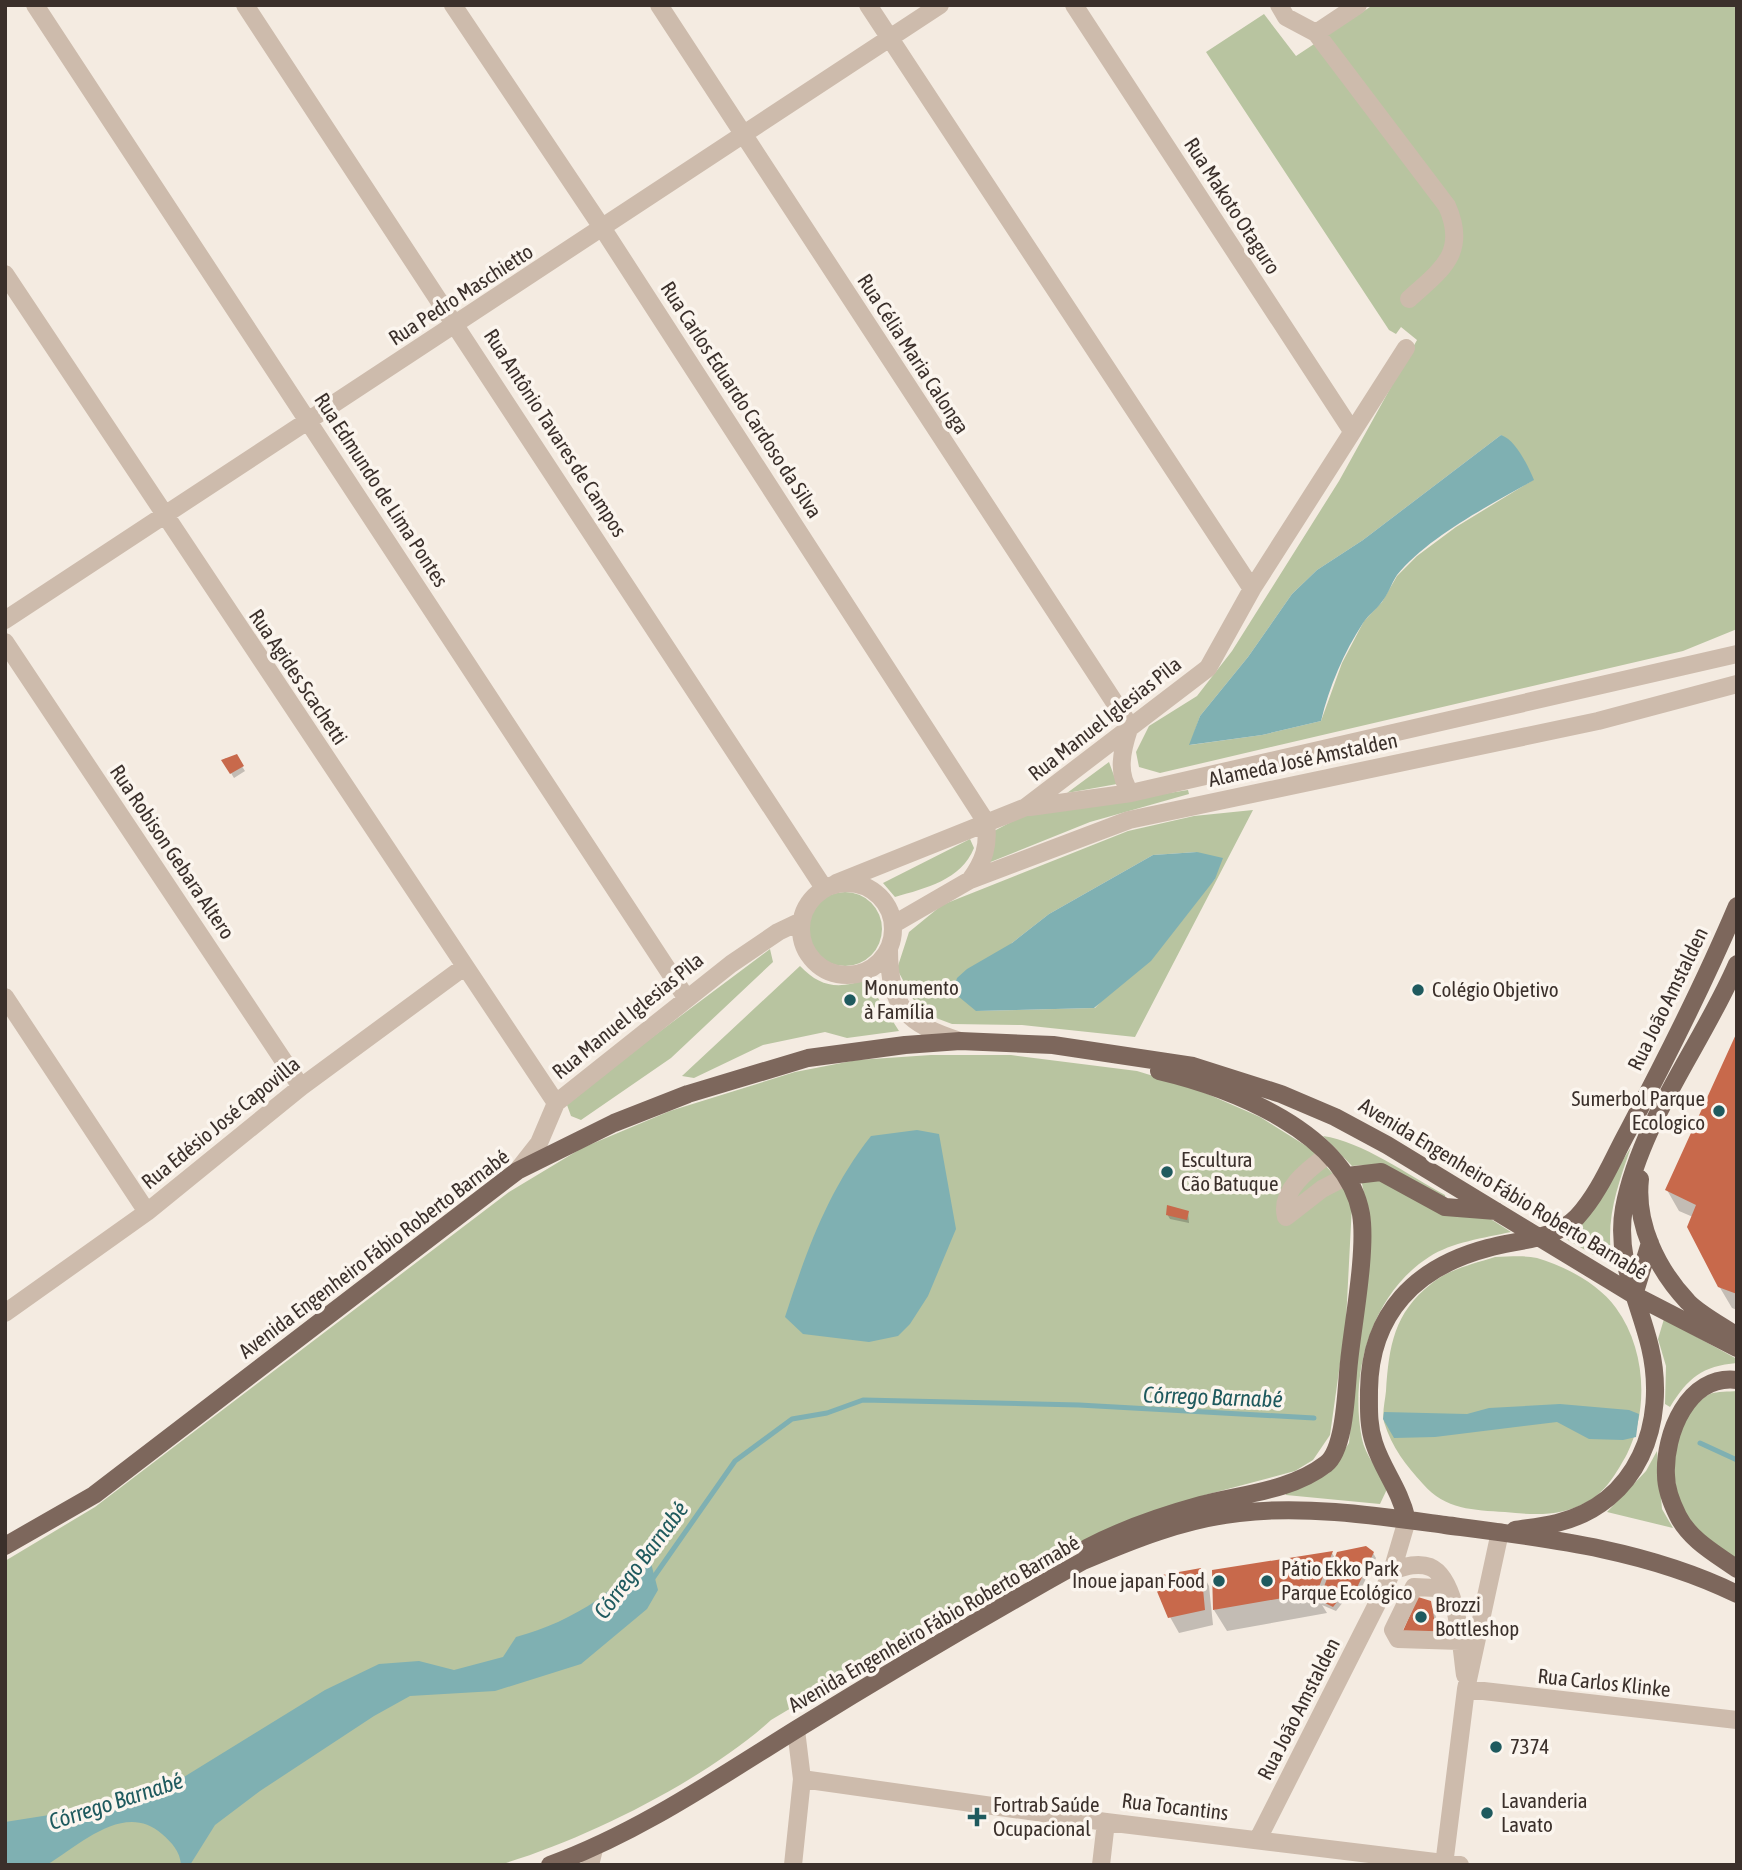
<svg xmlns="http://www.w3.org/2000/svg" width="1742" height="1870" viewBox="0 0 1742 1870" font-family="'Asap Condensed',sans-serif">
	<style>
		.green { fill: #b8c4a0; fill-rule: evenodd }
		.water { fill: #7fb0b2 }
		.shadow { fill: #0003 }
		.lines { fill: none; stroke-linecap: round; stroke-linejoin: round }
		.stream { stroke: #7fb0b2; stroke-width: 5 }
		.building { fill: #c8694b }
		.minor { stroke: #cdbbac; stroke-width: 18 }
		.major { stroke: #7d675c; stroke-width: 18 }
		.poi-dot { fill: #1f5a5e; stroke: #fbf5ee; stroke-width: 2.5 }
		.labels { text-anchor: middle; stroke-width: 7; stroke-linejoin: round; paint-order: stroke }
		.street-label { font-size: 21px; fill: #3b302b; stroke: #fbf5ee }
		.poi-label { font-size: 21px; fill: #3b302b; stroke: #fbf5ee; text-anchor: start }
		.water-label { font-size: 23px; font-style: italic; fill: #1f5a5e; stroke: #fbf5ee }
	</style>
	<rect width="100%" height="100%" fill="#f4ebe1"/>
	<path class="green" d="M 1373,5 L 1737,5 L 1737,629 L 1683,651 L 1160,773 L 1139,767 L 1136,752 L 1149,726 L 1197,696 L 1232,651 L 1339,481 L 1417,340 L 1401,327 L 1396,334 L 1389,330 L 1206,52 L 1264,14 L 1296,56 ZM 1501,435 L 1533,480 L 1456,527 L 1417,556 L 1397,576 L 1382,602 L 1364,621 L 1342,663 L 1321,721 L 1262,735 L 1190,745 L 1200,716 L 1248,657 L 1292,594 L 1317,570 L 1363,540 Z
		M 1109,762 L 1117,784 L 1067,793 Z
		M 1188,790 L 1189,794 L 1090,822 L 988,863 L 994,831 L 1022,816 Z
		M 1253,810 L 1135,1037 L 1022,1025 L 952,1024 L 928,1015 L 913,999 L 897,969 L 909,932 L 942,905 L 1128,831 L 1194,816 ZM 1197,852 L 1215,879 L 1095,1008 L 976,1011 L 1012,943 L 1049,914 L 1153,855 Z
		M 970,839 L 974,848 C 961,880 926,888 895,897 L 883,883 Z
		M808 929a37 37 0 1 1 74 0a37 37 0 1 1-74 0Z
		M 770,949 L 773,962 L 671,1058 L 581,1120 L 571,1116 L 567,1105 L 575,1095 Z
		M 800,966 C 820,987 839,990 866,979 L 899,1031 L 847,1038 L 825,1032 L 763,1045 L 694,1078 L 682,1076 Z
		M 931,1055 L 1011,1055 L 1137,1071 L 1196,1089 L 1260,1117 L 1311,1149 L 1341,1183 L 1352,1205 L 1346,1321 L 1330,1435 L 1313,1460 L 1295,1471 L 1205,1495 L 1084,1541 L 977,1597 L 771,1720 C 705,1780 585,1840 499,1865 L 5,1865 L 5,1561 L 95,1507 L 509,1192 L 582,1148 L 670,1111 L 795,1072 L 857,1060 Z
		M 1323,1136 C 1361,1141 1410,1176 1445,1195 L 1446,1202 C 1416,1185 1388,1161 1352,1166 Z
		M 1631,1147 C 1618,1185 1605,1219 1612,1260 L 1606,1262 L 1566,1239 L 1587,1218 Z
		M 1379,1177 L 1489,1218 L 1511,1232 C 1484,1238 1452,1242 1429,1257 C 1371,1294 1349,1375 1362,1439 C 1365,1455 1380,1473 1388,1487 L 1380,1504 L 1286,1495 L 1285,1492 L 1329,1473 L 1349,1443 L 1371,1226 L 1361,1179 Z
		M 1495,1257 C 1508,1257 1524,1255 1537,1258 C 1565,1266 1599,1284 1616,1308 C 1646,1349 1649,1410 1627,1454 C 1617,1472 1606,1492 1587,1502 C 1560,1517 1534,1515 1505,1512 C 1474,1510 1445,1510 1423,1484 C 1406,1465 1392,1448 1384,1422 C 1382,1413 1385,1401 1386,1391 C 1389,1346 1394,1313 1431,1284 C 1449,1269 1473,1264 1495,1257 Z
		M 1664,1319 L 1737,1359 L 1737,1363 C 1702,1366 1688,1378 1670,1407 L 1665,1404 L 1666,1366 L 1658,1339 Z
		M 1737,1391 L 1737,1562 C 1720,1550 1695,1533 1685,1515 C 1666,1481 1672,1414 1710,1394 C 1718,1391 1728,1392 1737,1391 Z
		M 1657,1451 L 1662,1509 L 1673,1528 L 1607,1512 L 1646,1471 Z"/>
	<path class="water" d="M 1501,435 C 1516,440 1528,466 1534,480 C 1490,505 1429,536 1397,575 C 1391,584 1388,595 1381,603 C 1376,610 1368,615 1363,623 C 1344,652 1329,687 1321,721 L 1262,735 L 1189,745 L 1200,716 L 1248,657 L 1292,594 L 1317,570 L 1363,540 Z
		M 1197,852 L 1223,858 L 1215,879 L 1151,961 L 1094,1008 L 976,1011 L 953,992 L 957,978 L 967,969 L 1012,943 L 1049,914 L 1153,855 Z
		M 917,1130 L 939,1134 L 956,1229 L 928,1296 L 910,1324 L 898,1336 L 869,1342 L 803,1334 L 785,1317 C 806,1252 828,1190 871,1136 Z
		M 1560,1404 L 1629,1410 L 1639,1414 L 1636,1437 L 1623,1440 L 1589,1439 L 1557,1422 L 1435,1437 L 1394,1438 L 1383,1419 L 1384,1412 L 1467,1414 L 1489,1408 Z
		M 651,1563 L 658,1590 L 647,1609 L 581,1664 L 495,1691 L 410,1696 L 374,1716 L 260,1791 L 215,1825 L 190,1865 L 181,1865 C 180,1851 172,1843 162,1834 C 125,1801 81,1844 48,1864 C 40,1869 16,1865 5,1865 L 5,1822 L 125,1803 L 179,1780 L 325,1690 L 379,1664 L 419,1661 L 454,1670 L 503,1657 L 516,1637 C 545,1629 572,1617 597,1600 C 618,1585 625,1571 651,1563 Z"/>
	<path class="shadow" d="M 236,757 L 245,771 L 234,778 L 223,760 L 226,758 L 229,762 Z
		M 1737,1036 L 1737,1310 L 1732,1308 L 1719,1286 L 1693,1217 L 1679,1211 L 1667,1190 Z
		M 1188,1212 L 1189,1223 L 1170,1219 L 1167,1214 Z
		M 1332,1553 L 1336,1560 L 1373,1553 L 1376,1558 L 1356,1599 L 1347,1597 L 1336,1611 L 1322,1605 L 1327,1613 L 1227,1631 L 1214,1610 Z
		M 1200,1570 L 1209,1586 L 1213,1625 L 1179,1633 L 1170,1617 Z
		M 1419,1599 L 1429,1602 L 1435,1613 L 1442,1644 Z"/>
	<g class="lines">
		<path class="stream" d="M 1700,1443 L 1737,1460
			M 651,1581 L 735,1461 L 792,1419 L 827,1413 L 863,1400 L 1079,1405 L 1314,1418"/>
	</g>
	<path class="building" d="M 237,754 L 244,766 L 230,774 L 221,760 Z
		M 1737,1032 L 1737,1294 L 1718,1287 L 1687,1227 L 1696,1205 L 1665,1190 Z
		M 1167,1205 L 1189,1211 L 1187,1220 L 1166,1215 Z
		M 1366,1546 L 1374,1552 L 1353,1596 L 1344,1593 L 1333,1607 L 1319,1600 L 1337,1552 Z
		M 1333,1551 L 1317,1592 L 1213,1610 L 1212,1570 Z
		M 1201,1568 L 1205,1610 L 1168,1618 L 1151,1577 Z
		M 1418,1597 L 1431,1601 L 1437,1634 L 1402,1633 Z"/>
	<g class="lines">
		<path class="minor" d="M 35,5 L 687,999
			M 245,5 L 824,888
			M 453,5 L 603,229 L 986,822 C 989,846 984,861 970,880
			M 659,5 L 1130,726
			M 868,5 L 1252,589
			M 1074,5 L 1352,431
			M 1279,5 L 1286,17 L 1316,33
			M 1316,33 L 1447,206 C 1468,253 1441,270 1409,299
			M 1316,33 L 1358,5
			M 5,274 L 556,1103
			M 5,620 L 940,5
			M 5,642 L 301,1087
			M 1129,729 C 1122,750 1116,775 1131,793
			M 1030,807 L 1131,793 L 1737,654
			M801 929a46 46 0 1 1 92 0a46 46 0 1 1-92 0Z
			M 836,883 L 1026,807 L 1208,668 L 1252,589 L 1406,348
			M 894,924 L 970,880 L 1129,820 L 1598,721 L 1737,684
			M 889,950 C 889,1007 907,1024 960,1041
			M 5,997 L 147,1212
			M 517,1171 L 539,1143 L 556,1103 L 731,964 L 778,932 L 801,921
			M 1286,1217 C 1279,1190 1310,1168 1329,1154
			M 1286,1217 L 1322,1189 L 1347,1176
			M 5,1313 L 147,1212 L 301,1087 L 464,967
			M 1392,1571 C 1404,1567 1417,1562 1430,1567 C 1458,1579 1461,1648 1465,1675
			M 1453,1601 L 1436,1588 L 1414,1587 L 1393,1630 L 1398,1639 L 1460,1641
			M 1466,1689 L 1737,1720
			M 802,1779 L 1106,1822 L 1460,1865
			M 1258,1839 L 1380,1598 L 1392,1571 L 1407,1520
			M 590,1865 L 594,1849
			M 793,1865 L 802,1779 L 796,1730
			M 1101,1865 L 1106,1822
			M 1444,1865 L 1466,1689 L 1500,1532"/>
		<path class="major" d="M 1347,1176 L 1381,1172 L 1445,1207 L 1496,1211
			M 1640,1179 C 1635,1224 1657,1269 1688,1302 C 1701,1315 1721,1325 1737,1336
			M 1634,1295 L 1650,1243
			M 1737,1380 C 1688,1374 1664,1434 1666,1475 C 1666,1489 1672,1504 1678,1516 C 1690,1540 1716,1554 1737,1569
			M 1407,1520 C 1399,1487 1383,1471 1374,1443 C 1368,1425 1369,1408 1369,1390 C 1370,1313 1416,1267 1488,1248 C 1516,1240 1555,1240 1577,1217 C 1600,1192 1612,1160 1628,1131 C 1667,1057 1704,984 1737,906
			M 1515,1530 C 1529,1528 1544,1526 1557,1523 C 1638,1503 1668,1423 1650,1347 C 1639,1301 1615,1258 1624,1208 C 1641,1120 1702,1045 1737,964
			M 5,1546 L 94,1495 L 517,1171 L 614,1123 L 688,1094 L 808,1058 L 905,1045 L 960,1041 L 1053,1045 L 1193,1066 L 1281,1094 L 1335,1117 L 1387,1145 L 1634,1295 L 1737,1348
			M 1087,1548 C 1123,1529 1161,1516 1201,1505 C 1242,1494 1291,1491 1326,1464 C 1346,1448 1346,1387 1349,1362 C 1353,1323 1367,1250 1361,1214 C 1346,1132 1231,1088 1159,1071
			M 550,1865 C 638,1833 718,1778 797,1729 C 891,1671 986,1615 1083,1561 C 1132,1540 1184,1519 1239,1513 C 1306,1505 1378,1516 1445,1525 C 1545,1538 1645,1549 1737,1594"/>
	</g>
	<g class="poi-dot">
		<circle cx="1418" cy="990" r="7"/>
		<circle cx="850" cy="1000" r="7"/>
		<circle cx="1719" cy="1111" r="7"/>
		<circle cx="1167" cy="1172" r="7"/>
		<circle cx="1219" cy="1581" r="7"/>
		<circle cx="1267" cy="1581" r="7"/>
		<circle cx="1421" cy="1617" r="7"/>
		<circle cx="1496" cy="1747" r="7"/>
		<circle cx="1487" cy="1813" r="7"/>
		<path d="M973.5 1806.5h7v7h7v7h-7v7h-7v-7h-7v-7h7z"/>
	</g>
	<g class="labels">
		<g class="street-label">
			<text transform="translate(1232 206) rotate(57)" y="7">Rua Makoto Otaguro</text>
			<text transform="translate(461 295) rotate(-33)" y="7">Rua Pedro Maschietto</text>
			<text transform="translate(913 354) rotate(57)" y="7">Rua Célia Maria Calonga</text>
			<text transform="translate(741 400) rotate(57)" y="7">Rua Carlos Eduardo Cardoso da Silva</text>
			<text transform="translate(555 433) rotate(57)" y="7">Rua Antônio Tavares de Campos</text>
			<text transform="translate(381 490) rotate(57)" y="7">Rua Edmundo de Lima Pontes</text>
			<text transform="translate(298 677) rotate(56)" y="7">Rua Agides Scachetti</text>
			<text transform="translate(1105 719) rotate(-38)" y="7">Rua Manuel Iglesias Pila</text>
			<text transform="translate(1303 760) rotate(-12)" y="7">Alameda José Amstalden</text>
			<text transform="translate(172 852) rotate(56)" y="7">Rua Robison Gebara Altero</text>
			<text transform="translate(1668 999) rotate(-64)" y="7">Rua João Amstalden</text>
			<text transform="translate(628 1016) rotate(-39)" y="7">Rua Manuel Iglesias Pila</text>
			<text transform="translate(221 1123) rotate(-39)" y="7">Rua Edésio José Capovilla</text>
			<text transform="translate(1503 1189) rotate(31)" y="7">Avenida Engenheiro Fábio Roberto Barnabé</text>
			<text transform="translate(374 1254) rotate(-37)" y="7">Avenida Engenheiro Fábio Roberto Barnabé</text>
			<text transform="translate(934 1624) rotate(-30)" y="7">Avenida Engenheiro Fábio Roberto Barnabé</text>
			<text transform="translate(1604 1683) rotate(6)" y="7">Rua Carlos Klinke</text>
			<text transform="translate(1299 1709) rotate(-63)" y="7">Rua João Amstalden</text>
			<text transform="translate(1175 1807) rotate(7)" y="7">Rua Tocantins</text>
		</g>
		<g class="poi-label">
			<text x="864" y="995">Monumento<tspan x="864" dy="24">à Família</tspan></text>
			<text x="1432" y="997">Colégio Objetivo</text>
			<text x="1705" y="1106" text-anchor="end">Sumerbol Parque<tspan x="1705" dy="24">Ecologico</tspan></text>
			<text x="1181" y="1167">Escultura<tspan x="1181" dy="24">Cão Batuque</tspan></text>
			<text x="1281" y="1576">Pátio Ekko Park<tspan x="1281" dy="24">Parque Ecológico</tspan></text>
			<text x="1205" y="1588" text-anchor="end">Inoue japan Food</text>
			<text x="1435" y="1612">Brozzi<tspan x="1435" dy="24">Bottleshop</tspan></text>
			<text x="1510" y="1754">7374</text>
			<text x="1501" y="1808">Lavanderia<tspan x="1501" dy="24">Lavato</tspan></text>
			<text x="993" y="1812">Fortrab Saúde<tspan x="993" dy="24">Ocupacional</tspan></text>
		</g>
		<g class="water-label">
			<text transform="translate(1213 1397) rotate(2)" y="8">Córrego Barnabé</text>
			<text transform="translate(641 1560) rotate(-53)" y="8">Córrego Barnabé</text>
			<text transform="translate(116 1801) rotate(-18)" y="8">Córrego Barnabé</text>
		</g>
	</g>
	<rect width="1742" height="1870" fill="none" stroke="#3b302b" stroke-width="14"/>
</svg>
